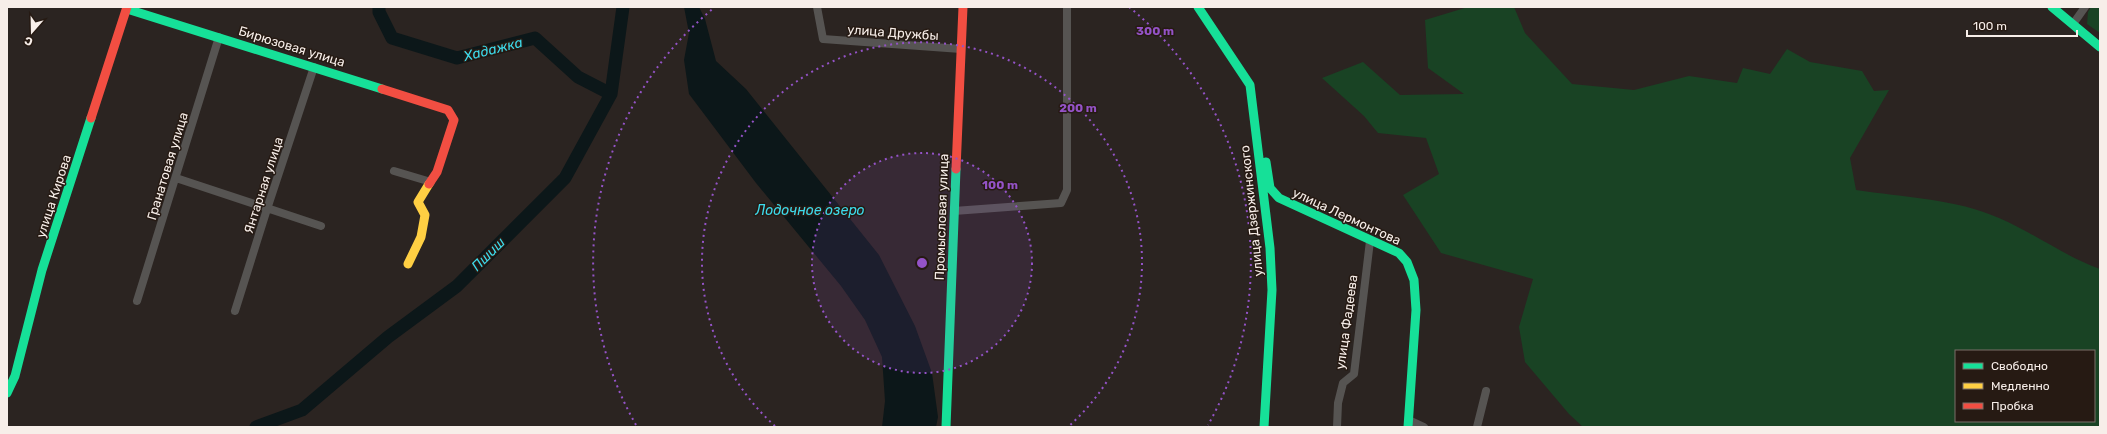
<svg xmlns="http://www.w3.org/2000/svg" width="2107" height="434" viewBox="0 0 2107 434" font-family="Rubik,sans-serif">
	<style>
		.green { fill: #194324; fill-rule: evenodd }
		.water { fill: #0c1719 }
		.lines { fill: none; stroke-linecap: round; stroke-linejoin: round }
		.river { stroke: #0c1719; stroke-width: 13 }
		.street { stroke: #565452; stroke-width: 8 }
		.fast { stroke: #16e098; stroke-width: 9 }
		.slow { stroke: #ffcf43; stroke-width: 9 }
		.jam { stroke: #f24e42; stroke-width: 9 }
		.ring { fill: none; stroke: #9453c7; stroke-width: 2; stroke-dasharray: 2 4 }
		.labels { text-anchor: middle; stroke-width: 3; stroke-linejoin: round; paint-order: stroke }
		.street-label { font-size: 13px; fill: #f7eee9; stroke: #261a13 }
		.water-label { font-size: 14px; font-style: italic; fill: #3ddbec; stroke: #261a13 }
		.centre { fill: #9453c7; stroke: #261a13; stroke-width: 2 }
		.ring-label { font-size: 12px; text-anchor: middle; font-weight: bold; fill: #9453c7; stroke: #261a13; stroke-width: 3; stroke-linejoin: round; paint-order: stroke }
	</style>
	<rect width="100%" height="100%" fill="#2b2421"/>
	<path class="green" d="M 1468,7 L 1514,7 L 1525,33 L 1572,84 L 1634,90 L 1689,76 L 1737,83 L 1743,68 L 1770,74 L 1787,49 L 1810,62 L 1862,71 L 1874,91 L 1889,90 L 1850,158 L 1856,190 C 1902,197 1957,199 1999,218 C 2034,233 2064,256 2100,269 L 2100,427 L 1583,427 L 1569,414 L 1525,362 L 1519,327 L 1533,279 L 1441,253 L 1403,195 L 1439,174 L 1426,138 L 1378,133 L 1364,116 L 1322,78 L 1363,62 L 1400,95 L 1464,94 L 1428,68 L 1425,20 ZM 1956,351 L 2094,351 L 2094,421 L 1956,421 Z
		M 2091,7 L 2100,7 L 2100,33 L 2087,24 L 2088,12 Z"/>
	<path class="water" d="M 684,7 L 699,7 L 705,19 L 716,61 L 746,89 L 879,255 L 915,326 L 932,373 L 938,417 L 936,427 L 882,427 L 885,401 L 882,357 L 865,320 L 841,286 L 756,183 L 689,94 L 684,60 L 689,33 Z"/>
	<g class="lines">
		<path class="river" d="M 379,7 L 379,12 L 392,38 L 457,58 L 535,38 L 578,77 L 611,94
			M 256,427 L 302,410 L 388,337 L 457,286 L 565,178 L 611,94 L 623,7"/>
		<path class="street" d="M 817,7 L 823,39 L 961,49
			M 2073,24 L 2085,7
			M 394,171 L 431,182
			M 176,178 L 321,226
			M 954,211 L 1061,203 L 1067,190 L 1067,7
			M 137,301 L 219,37
			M 235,311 L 267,209 L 314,67
			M 1409,420 L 1424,427
			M 1337,427 L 1338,403 L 1343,383 L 1354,374 L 1370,241
			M 1477,427 L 1486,391"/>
		<path class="fast" d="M 1198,7 L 1250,85 L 1270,248 L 1272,290 L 1264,427
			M 2052,7 L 2100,47
			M 127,9 L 382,89
			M 1266,162 L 1270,188 L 1279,198 L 1399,253 L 1407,262 L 1414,280 L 1416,310 L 1408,427
			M 7,393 L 15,376 L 42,270 L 91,118
			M 946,427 L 956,169"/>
		<path class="slow" d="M 408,264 L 421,237 L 425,215 L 418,202 L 429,184"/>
		<path class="jam" d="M 382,89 L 448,110 L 454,120 L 437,172 L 429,184
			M 91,118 L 127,7
			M 956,169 L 963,7"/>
	</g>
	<circle cx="922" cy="263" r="110" fill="#9453c7" fill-opacity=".12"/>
	<g class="ring">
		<circle cx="922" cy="263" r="110"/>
		<path d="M775 426A220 220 0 1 1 1069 426"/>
		<path d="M636 425A329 329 0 0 1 715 7M1129 7A329 329 0 0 1 1208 425"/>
	</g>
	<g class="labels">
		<g class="street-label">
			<text transform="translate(893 32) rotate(4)" y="5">улица Дружбы</text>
			<text transform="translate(292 46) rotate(17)" y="5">Бирюзовая улица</text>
			<text transform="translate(167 166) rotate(-73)" y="5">Гранатовая улица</text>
			<text transform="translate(263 185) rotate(-72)" y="5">Янтарная улица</text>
			<text transform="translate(53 196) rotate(-72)" y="5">улица Кирова</text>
			<text transform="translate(1251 211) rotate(-96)" y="5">улица Дзержинского</text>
			<text transform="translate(1347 216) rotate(25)" y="5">улица Лермонтова</text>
			<text transform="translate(941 217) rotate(-88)" y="5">Промысловая улица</text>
			<text transform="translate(1346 322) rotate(-82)" y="5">улица Фадеева</text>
		</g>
		<g class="water-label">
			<text transform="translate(493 49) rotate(-14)" y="5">Хадажка</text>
			<text x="810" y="215">Лодочное озеро</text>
			<text transform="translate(488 254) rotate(-45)" y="5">Пшиш</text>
		</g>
	</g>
	<circle cx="922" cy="263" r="6" class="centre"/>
	<g class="ring-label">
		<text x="1155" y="35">300 m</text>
		<text x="1078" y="112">200 m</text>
		<text x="1000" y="189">100 m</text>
	</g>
	<rect width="2107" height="434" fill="none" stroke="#f7eee9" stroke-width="16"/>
	<rect x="1955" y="350" width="140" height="72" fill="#261a13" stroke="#7a6f69"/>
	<rect x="1963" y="363" width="20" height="6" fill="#16e098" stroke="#7a6f69"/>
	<text x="1991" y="370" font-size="12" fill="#f7eee9">Свободно</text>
	<rect x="1963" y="383" width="20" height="6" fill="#ffcf43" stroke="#7a6f69"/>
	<text x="1991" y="390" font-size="12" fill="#f7eee9">Медленно</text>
	<rect x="1963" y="403" width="20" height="6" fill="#f24e42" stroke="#7a6f69"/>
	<text x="1991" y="410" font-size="12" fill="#f7eee9">Пробка</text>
	<g transform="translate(32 32) rotate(200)" stroke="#261a13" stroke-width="3" paint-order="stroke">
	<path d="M0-3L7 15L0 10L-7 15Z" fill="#f7eee9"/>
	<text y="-6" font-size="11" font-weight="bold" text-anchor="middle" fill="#f7eee9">С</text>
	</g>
	<path d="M1967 30v6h110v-6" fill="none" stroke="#f7eee9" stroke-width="2"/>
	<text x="1973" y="30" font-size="12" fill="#f7eee9" stroke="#261a13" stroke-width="3" paint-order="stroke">100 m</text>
</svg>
